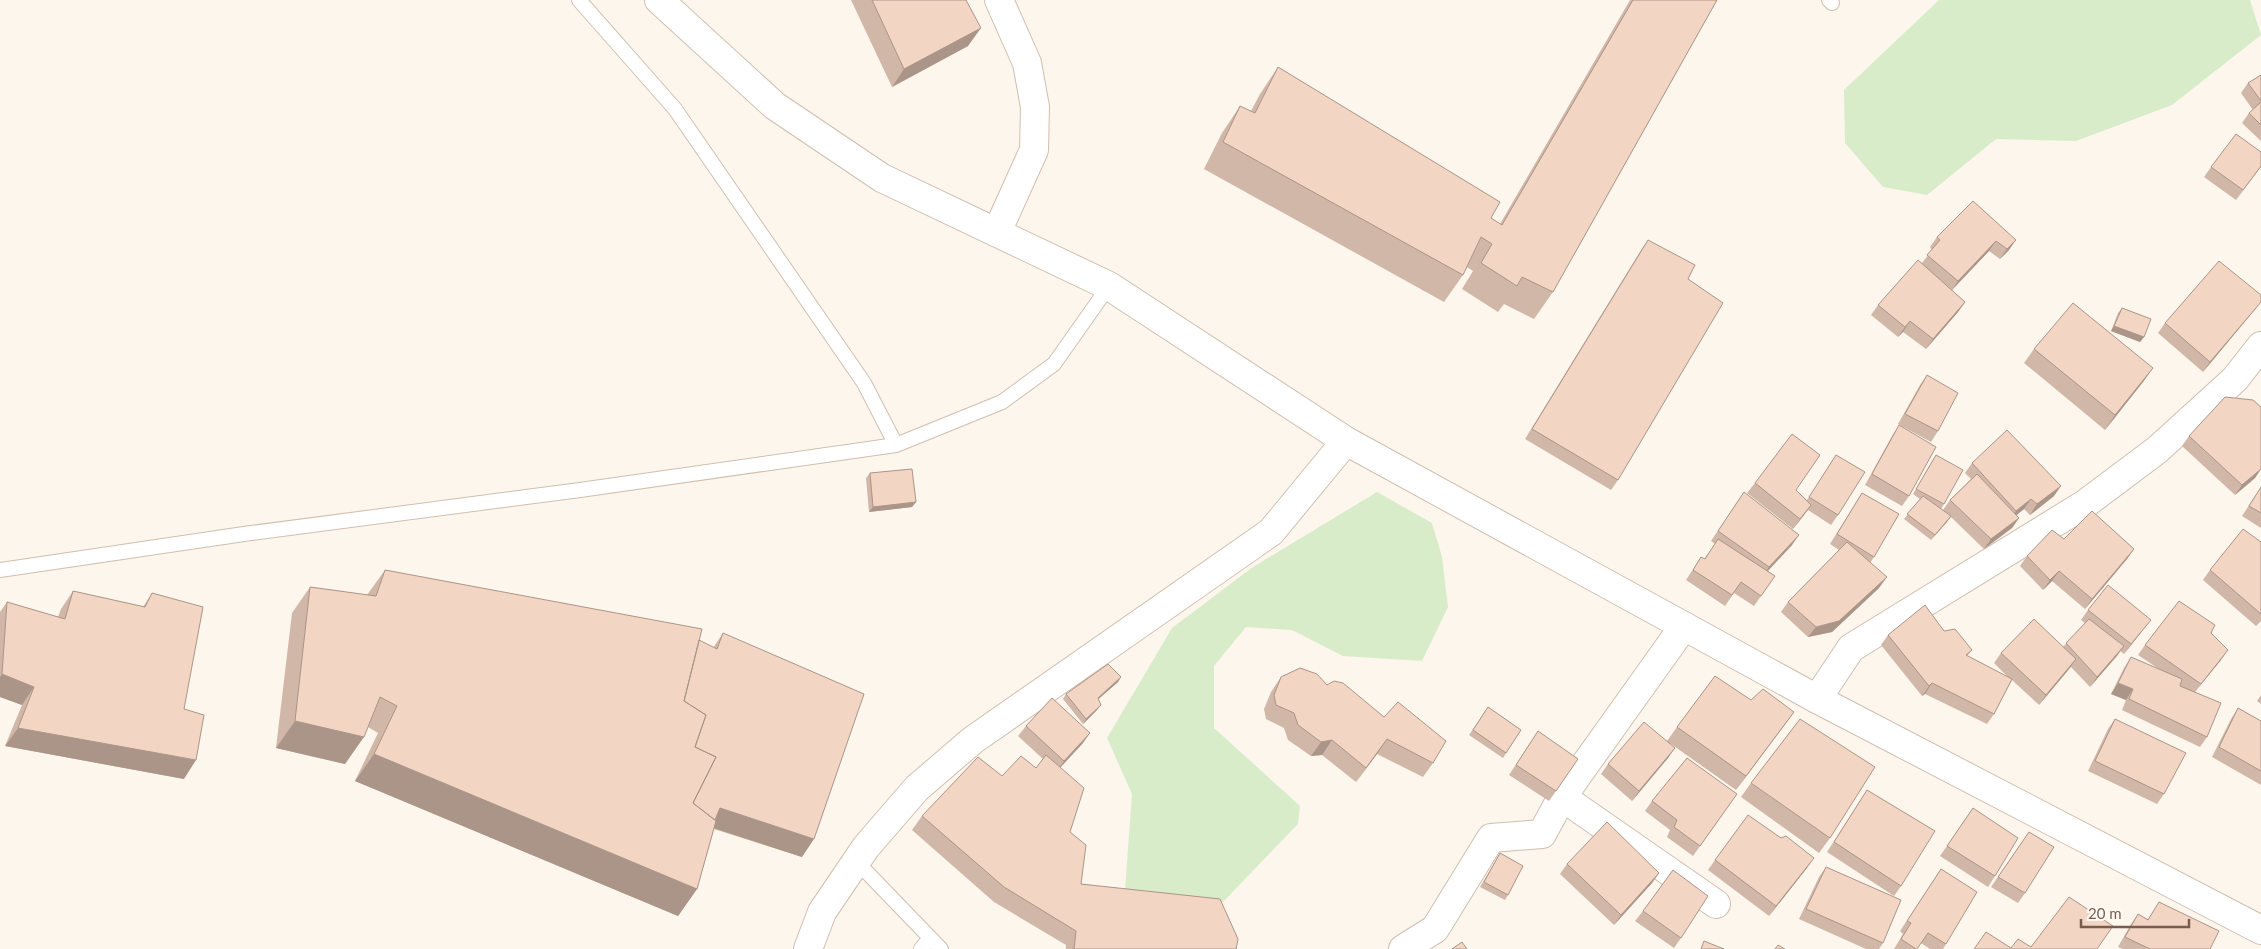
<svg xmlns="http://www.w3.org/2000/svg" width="2261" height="949" viewBox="0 0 2261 949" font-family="Lato,sans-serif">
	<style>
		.green { fill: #d8ecc9 }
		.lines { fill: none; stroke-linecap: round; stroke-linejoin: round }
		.service-casing { stroke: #d1beb0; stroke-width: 16 }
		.minor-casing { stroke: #d1beb0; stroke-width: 30 }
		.tertiary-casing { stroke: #d1beb0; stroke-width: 30 }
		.service { stroke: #fff; stroke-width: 14 }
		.minor { stroke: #fff; stroke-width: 28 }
		.tertiary { stroke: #fff; stroke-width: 28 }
		.wall { fill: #d1b7a8 }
		.shaded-wall { fill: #aa9588 }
		.building { fill: #f3d5c3; stroke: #aa9588 }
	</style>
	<rect width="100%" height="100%" fill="#fdf6ec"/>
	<path class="green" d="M 1939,0 L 2250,0 L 2261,35 L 2172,105 L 2076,141 L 1996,139 L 1927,195 L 1883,187 L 1845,143 L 1844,90 Z
		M 1377,492 L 1432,523 L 1442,557 L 1448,607 L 1422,661 L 1343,656 L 1292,630 L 1246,627 L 1214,666 L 1214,728 L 1300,806 L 1298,824 L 1221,904 L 1125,890 L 1132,794 L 1107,738 L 1172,628 L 1253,567 Z"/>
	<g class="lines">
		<g class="service-casing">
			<path id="service" d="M 579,0 L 675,109 L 864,383 L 896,445
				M 1829,0 L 1832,3
				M 0,570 L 244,534 L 580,490 L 896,445 L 1002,402 L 1054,364 L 1109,286
				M 857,862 L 941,949
				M 921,949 L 930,938"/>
		</g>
		<g class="minor-casing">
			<path id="minor" d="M 1817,699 L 1851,648 L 2085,504 L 2157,450 L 2235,379 L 2261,346
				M 1562,797 L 1716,904
				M 808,949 L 822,912 L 866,847 L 917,788 L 973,740 L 1271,532 L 1346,441
				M 1403,949 L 1435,929 L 1491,838 L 1542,834 L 1562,797 L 1684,626"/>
		</g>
		<g class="tertiary-casing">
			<path id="tertiary" d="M 659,0 L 775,106 L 882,178 L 1109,286 L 1346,441 L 1817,699 L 2261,930
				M 997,232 L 1034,150 L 1035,107 L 1027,63 L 999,0"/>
		</g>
		<use href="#service" class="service"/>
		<use href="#minor" class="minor"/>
		<use href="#tertiary" class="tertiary"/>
	</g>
	<path class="wall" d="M 851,0 L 966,0 L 968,46 L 892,87 Z
		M 1630,0 L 1717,0 L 1553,292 L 1534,319 L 1504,304 L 1498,312 L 1462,289 L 1473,271 L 1467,267 L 1463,275 L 1444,302 L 1204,169 L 1222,133 L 1240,106 L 1251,111 L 1260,94 L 1278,67 L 1500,224 Z
		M 2261,75 L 2261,141 L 2242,123 L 2249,113 L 2253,110 L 2241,93 L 2248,83 Z
		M 2211,167 L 2261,167 L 2236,200 L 2204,177 Z
		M 1973,201 L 2009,250 L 2000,259 L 1989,251 L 1952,290 L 1965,302 L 1958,312 L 1926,349 L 1903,332 L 1898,337 L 1871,315 L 1878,305 L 1922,263 L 1932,250 L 1930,247 L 1937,237 Z
		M 1648,240 L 1688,279 L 1618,480 L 1611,490 L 1525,439 L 1641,250 Z
		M 2257,307 L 2203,372 L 2158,333 L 2165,323 Z
		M 2122,308 L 2144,337 L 2140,342 L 2111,331 L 2118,313 Z
		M 2034,349 L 2153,368 L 2143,382 L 2105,430 L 2024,363 Z
		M 1927,375 L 1938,431 L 1931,442 L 1898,424 L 1920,385 Z
		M 1899,425 L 1909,496 L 1902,506 L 1865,485 L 1892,436 Z
		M 2189,436 L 2261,469 L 2255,478 L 2235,495 L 2182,446 Z
		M 1836,455 L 1838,515 L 1831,525 L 1808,510 L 1793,529 L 1747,493 L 1755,483 L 1796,490 L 1807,500 Z
		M 1936,455 L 1944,504 L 1941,509 L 1948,514 L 1943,510 L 1950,500 L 1971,479 L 1965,473 L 1972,463 L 2054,496 L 2030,515 L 2024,509 L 2016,515 L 2019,518 L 2012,528 L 1984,549 L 1951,517 L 1931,540 L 1904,519 L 1920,499 L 1913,494 Z
		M 870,473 L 916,502 L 912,507 L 869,512 L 866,478 Z
		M 2261,487 L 2261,528 L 2242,516 Z
		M 1744,492 L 1792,545 L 1768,571 L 1775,576 L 1754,606 L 1734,593 L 1725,606 L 1686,580 L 1701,557 L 1704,559 L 1715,544 L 1711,541 Z
		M 1862,493 L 1874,557 L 1870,563 L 1879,588 L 1832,632 L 1808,637 L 1781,612 L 1788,602 L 1839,550 L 1830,544 L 1855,504 Z
		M 2064,539 L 2134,549 L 2127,559 L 2085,609 L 2052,581 L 2043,590 L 2020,566 L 2027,556 Z
		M 2261,542 L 2261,621 L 2256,626 L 2203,580 L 2210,570 Z
		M 385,570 L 699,640 L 713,648 L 723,633 L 802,857 L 714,829 L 697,889 L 678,916 L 355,781 L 378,733 L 368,727 L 345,764 L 276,748 L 292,613 L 310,587 L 367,595 Z
		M 73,591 L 143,607 L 152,593 L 184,709 L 184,779 L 5,746 L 22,705 L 0,697 L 0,612 L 7,602 L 58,617 L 61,609 Z
		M 2088,610 L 2143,630 L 2124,654 L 2120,651 L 2090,687 L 2071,667 L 2039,705 L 2012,680 L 1994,714 L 1987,724 L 1925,694 L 1922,696 L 1881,645 L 1888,635 L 1944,631 L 1972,650 L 1967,656 L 2009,678 L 1994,663 L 2001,653 L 2063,647 L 2085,623 L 2081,620 Z
		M 2211,633 L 2221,660 L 2195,692 L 2207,737 L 2200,747 L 2122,710 L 2126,700 L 2111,694 L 2124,668 L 2131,657 L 2159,669 L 2138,655 L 2145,645 Z
		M 1121,677 L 1118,682 L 1098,699 L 1097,710 L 1083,724 L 1063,699 L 1066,694 Z
		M 1281,677 L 1327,685 L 1433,763 L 1423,777 L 1377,754 L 1356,782 L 1322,755 L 1311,756 L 1288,740 L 1284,728 L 1266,719 L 1264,709 L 1271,692 Z
		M 2261,695 L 2261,704 L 2257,701 Z
		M 1751,700 L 1794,712 L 1736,790 L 1671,744 L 1668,758 L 1632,801 L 1601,774 L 1608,764 L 1667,741 L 1677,727 Z
		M 1488,707 L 1521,730 L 1503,758 L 1469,735 Z
		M 2238,708 L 2261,721 L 2261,785 L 2212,757 L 2231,719 Z
		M 2115,719 L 2164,794 L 2157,804 L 2088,771 L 2108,729 Z
		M 1026,726 L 1083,743 L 1060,768 L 1070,832 L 1081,884 L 1236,949 L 1066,949 L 1066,945 L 994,902 L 912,830 L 922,816 L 1002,776 L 1036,768 L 1043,759 L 1018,736 Z
		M 1538,731 L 1556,791 L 1549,801 L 1509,775 Z
		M 1751,783 L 1830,838 L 1819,853 L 1741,797 Z
		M 1867,790 L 1901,886 L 1894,896 L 1827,852 Z
		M 1737,794 L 1693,856 L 1667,837 L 1670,830 L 1645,811 L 1652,801 Z
		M 1973,808 L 1995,876 L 1988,887 L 1940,856 Z
		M 2029,832 L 2025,893 L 2018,903 L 1991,887 Z
		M 1500,853 L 1508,895 L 1505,900 L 1480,887 Z
		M 1715,860 L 1807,868 L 1769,916 L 1708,870 Z
		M 1567,864 L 1659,873 L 1652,883 L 1614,925 L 1560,874 Z
		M 1826,867 L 1883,943 L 1879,949 L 1866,949 L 1799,919 L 1819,877 Z
		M 1941,869 L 1946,944 L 1943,949 L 1930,949 L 1921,943 L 1917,949 L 1894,949 L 1903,934 L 1900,931 Z
		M 2159,902 L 2210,949 L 2123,949 L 2118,947 L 2131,924 L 2138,914 L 2148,919 Z
		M 1643,911 L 1681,938 L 1674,948 L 1635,921 Z"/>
	<path class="shaded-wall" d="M 981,28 L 968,46 L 892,87 L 904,69 Z
		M 2016,240 L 2009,250 L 2000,259 L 2007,249 Z
		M 1996,241 L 1989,251 L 1951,291 L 1958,281 Z
		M 1965,302 L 1958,312 L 1926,349 L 1933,339 Z
		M 2261,302 L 2257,307 L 2203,372 L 2210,362 Z
		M 1910,321 L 1903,332 L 1898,337 L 1905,327 Z
		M 2114,326 L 2144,337 L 2140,342 L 2111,331 Z
		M 2153,368 L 2143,382 L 2105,430 L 2115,415 Z
		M 2261,469 L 2255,478 L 2235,495 L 2242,485 Z
		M 2061,486 L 2054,496 L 2030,515 L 2037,504 Z
		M 2031,499 L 2024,509 L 2009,521 L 2016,511 Z
		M 916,502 L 912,507 L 869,512 L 873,507 Z
		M 1811,505 L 1804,515 L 1793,529 L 1800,519 Z
		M 1951,516 L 1947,522 L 1931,540 L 1935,535 Z
		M 2019,518 L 2012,528 L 1984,549 L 1991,539 Z
		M 1799,535 L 1792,545 L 1762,577 L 1769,567 Z
		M 2134,549 L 2127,559 L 2085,609 L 2092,599 Z
		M 2059,571 L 2052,581 L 2043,590 L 2050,580 Z
		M 1887,577 L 1879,588 L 1832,632 L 1808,637 L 1816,627 Z
		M 2151,620 L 2143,630 L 2124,654 L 2131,644 Z
		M 2124,646 L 2117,656 L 2090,687 L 2097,677 Z
		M 2228,650 L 2221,660 L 2193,694 L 2201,684 Z
		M 2076,659 L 2069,669 L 2039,705 L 2046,695 Z
		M 2,674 L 34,687 L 22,705 L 0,697 L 0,677 Z
		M 1121,677 L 1118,682 L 1094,703 L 1098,698 Z
		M 1932,683 L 1925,694 L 1922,696 L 1929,686 Z
		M 2118,683 L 2133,689 L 2126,700 L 2111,694 Z
		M 1101,705 L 1097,710 L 1083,724 L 1086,719 Z
		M 1794,712 L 1784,726 L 1736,790 L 1746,776 Z
		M 295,721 L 364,737 L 345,764 L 276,748 Z
		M 18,728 L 196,760 L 184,779 L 5,746 Z
		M 1090,733 L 1083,743 L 1057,771 L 1064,761 Z
		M 1387,739 L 1377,754 L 1356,782 L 1366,768 Z
		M 1332,740 L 1322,755 L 1311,756 L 1321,742 Z
		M 1675,748 L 1668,758 L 1632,801 L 1639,791 Z
		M 374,754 L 697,889 L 678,916 L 355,781 Z
		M 720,808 L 814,839 L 802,857 L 707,826 Z
		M 1814,858 L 1807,868 L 1769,916 L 1776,906 Z
		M 1659,873 L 1652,883 L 1614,925 L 1621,915 Z"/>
	<path class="building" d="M 872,0 L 966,0 L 981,28 L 904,69 Z
		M 1633,0 L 1717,0 L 1553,292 L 1522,277 L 1517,286 L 1481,263 L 1492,244 L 1481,237 L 1463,275 L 1223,142 L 1240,106 L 1255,113 L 1278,67 L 1500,202 L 1491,218 L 1502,225 Z
		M 2261,75 L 2261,101 L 2248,83 Z
		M 2261,102 L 2261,125 L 2249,113 Z
		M 2236,134 L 2261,152 L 2261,166 L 2243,190 L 2211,167 Z
		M 1973,201 L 2016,240 L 2007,249 L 1996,241 L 1958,281 L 1927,255 L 1940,240 L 1937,237 Z
		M 1648,240 L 1695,265 L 1688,279 L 1723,303 L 1618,480 L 1532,429 Z
		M 1918,260 L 1965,302 L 1933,339 L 1910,321 L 1905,327 L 1878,305 Z
		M 2219,261 L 2261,295 L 2261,302 L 2210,362 L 2165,323 Z
		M 2073,303 L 2153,368 L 2115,415 L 2034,349 Z
		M 2122,308 L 2151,319 L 2144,337 L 2114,326 Z
		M 1927,375 L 1958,393 L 1938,431 L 1905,414 Z
		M 2225,397 L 2253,400 L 2261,407 L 2261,469 L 2242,485 L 2189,436 Z
		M 1899,425 L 1936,447 L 1909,496 L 1872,474 Z
		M 2007,430 L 2061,486 L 2037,504 L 2031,499 L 2016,511 L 1972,463 Z
		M 1792,434 L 1820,455 L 1796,490 L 1811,505 L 1800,519 L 1755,483 Z
		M 1836,455 L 1865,472 L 1838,515 L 1809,497 Z
		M 1936,455 L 1963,470 L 1944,504 L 1916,489 Z
		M 912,469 L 916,502 L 873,507 L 870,473 Z
		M 1977,474 L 2019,518 L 1991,539 L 1950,500 Z
		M 2261,487 L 2261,513 L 2249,506 Z
		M 1744,492 L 1799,535 L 1769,567 L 1718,531 Z
		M 1862,493 L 1899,514 L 1874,557 L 1837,534 Z
		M 1923,496 L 1951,516 L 1935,535 L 1907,514 Z
		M 2092,511 L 2134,549 L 2092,599 L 2059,571 L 2050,580 L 2027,556 L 2052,530 L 2064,539 Z
		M 2243,529 L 2261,542 L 2261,614 L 2210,570 Z
		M 1718,539 L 1775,576 L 1761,596 L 1741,582 L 1732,595 L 1693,570 L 1701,557 L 1705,559 Z
		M 1847,542 L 1887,577 L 1839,621 L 1816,627 L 1788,602 Z
		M 385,570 L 702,629 L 684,701 L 706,715 L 695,747 L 716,757 L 693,803 L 716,821 L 697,889 L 374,754 L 397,706 L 380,697 L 364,737 L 295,721 L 310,587 L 376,596 Z
		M 2108,585 L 2151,620 L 2131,644 L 2088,610 Z
		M 73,591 L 145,607 L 152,593 L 203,607 L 184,709 L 204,715 L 196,760 L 18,728 L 34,687 L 2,674 L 7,602 L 65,619 Z
		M 2179,601 L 2215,625 L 2211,633 L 2228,650 L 2201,684 L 2145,645 Z
		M 1925,605 L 1944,631 L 1955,629 L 1972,650 L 1966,655 L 2012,679 L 1994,714 L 1932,683 L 1929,686 L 1888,635 Z
		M 2034,619 L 2076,659 L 2046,695 L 2001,653 Z
		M 2089,619 L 2124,646 L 2097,677 L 2066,643 Z
		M 723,633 L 864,694 L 814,839 L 720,808 L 715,820 L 693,803 L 716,757 L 695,747 L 706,715 L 684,701 L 699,640 L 717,649 Z
		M 2131,657 L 2182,679 L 2180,686 L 2221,703 L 2207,737 L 2129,699 L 2133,689 L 2118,683 Z
		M 1108,664 L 1121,677 L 1098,698 L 1101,705 L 1086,719 L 1066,694 Z
		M 1300,668 L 1317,674 L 1327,685 L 1334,681 L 1343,683 L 1384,717 L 1398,702 L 1446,741 L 1433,763 L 1387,739 L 1366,768 L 1332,740 L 1321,742 L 1298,725 L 1294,713 L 1276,705 L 1274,695 L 1281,677 Z
		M 1715,676 L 1751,700 L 1763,689 L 1794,712 L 1746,776 L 1677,727 Z
		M 1052,698 L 1090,733 L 1064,761 L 1026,726 Z
		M 1488,707 L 1521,730 L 1506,753 L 1473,730 Z
		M 2238,708 L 2261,721 L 2261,771 L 2219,747 Z
		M 1800,719 L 1875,767 L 1830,838 L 1751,783 Z
		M 2115,719 L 2186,753 L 2164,794 L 2095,761 Z
		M 1644,722 L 1675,748 L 1639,791 L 1608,764 Z
		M 1538,731 L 1578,759 L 1556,791 L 1516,765 Z
		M 1046,755 L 1084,788 L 1070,832 L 1086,845 L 1081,884 L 1220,899 L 1238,939 L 1236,949 L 1074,949 L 1076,931 L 1004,887 L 922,816 L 978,757 L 1002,776 L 1021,756 L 1036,768 Z
		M 1687,758 L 1737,794 L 1700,846 L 1674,827 L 1677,820 L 1652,801 Z
		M 1867,790 L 1935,831 L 1901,886 L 1834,842 Z
		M 1973,808 L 2018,838 L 1995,876 L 1947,846 Z
		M 1748,815 L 1781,838 L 1786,836 L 1814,858 L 1776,906 L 1715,860 Z
		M 1607,822 L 1659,873 L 1621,915 L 1567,864 Z
		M 2029,832 L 2054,847 L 2025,893 L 1998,877 Z
		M 1500,853 L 1523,866 L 1508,895 L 1484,882 Z
		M 1826,867 L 1901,900 L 1883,943 L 1806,909 Z
		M 1941,869 L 1977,892 L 1946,944 L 1928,933 L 1917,949 L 1916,949 L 1901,939 L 1911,923 L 1907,921 Z
		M 1673,870 L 1708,896 L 1681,938 L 1643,911 Z
		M 2069,897 L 2113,926 L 2097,949 L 1974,949 L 1986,932 L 2011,948 L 2018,939 L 2031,947 Z
		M 2159,902 L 2219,931 L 2210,949 L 2150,949 L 2125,937 L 2138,914 L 2148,920 Z
		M 1704,941 L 1724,949 L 1701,949 Z
		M 1462,942 L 1467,949 L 1452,949 Z
		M 1778,945 L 1785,949 L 1775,949 Z"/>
	<path d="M2081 919v8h108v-8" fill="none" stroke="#7a5c4d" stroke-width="2.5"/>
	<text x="2088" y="919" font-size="15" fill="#7a5c4d" stroke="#fffaf3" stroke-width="4" paint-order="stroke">20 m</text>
</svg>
